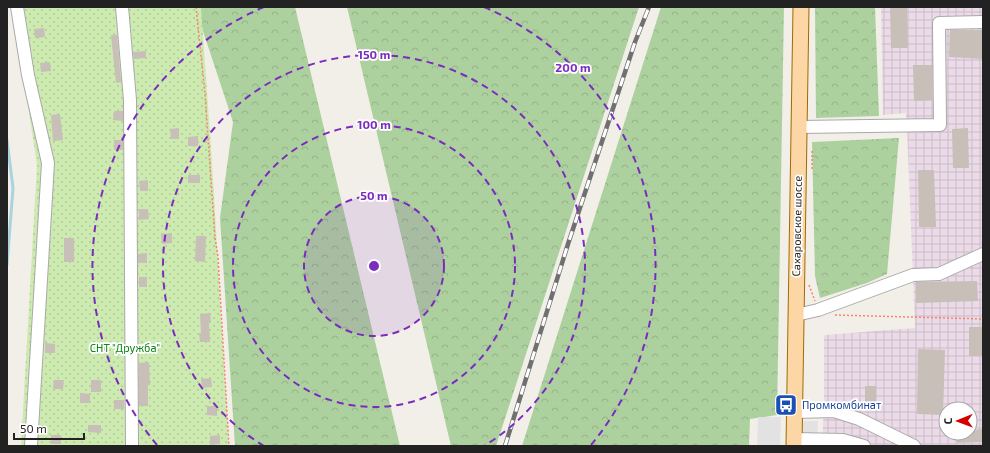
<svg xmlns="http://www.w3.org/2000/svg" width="990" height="453" viewBox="0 0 990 453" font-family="'Exo 2',sans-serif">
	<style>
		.industrial { fill: url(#industrial-grid); fill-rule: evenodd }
		.forest { fill: url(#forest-crowns) }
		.garden { fill: url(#garden-dots) }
		.parking { fill: #e2e2e2 }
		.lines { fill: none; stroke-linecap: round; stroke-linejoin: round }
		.stream { stroke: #aad3df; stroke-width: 3 }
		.building { fill: #c7bfb8 }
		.minor-casing { stroke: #a9a9a9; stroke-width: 14 }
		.major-casing { stroke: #a06b00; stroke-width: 17 }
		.path { stroke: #fa8072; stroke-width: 1.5; stroke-dasharray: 2 2; stroke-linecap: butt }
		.minor { stroke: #fff; stroke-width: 12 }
		.major { stroke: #fcd6a4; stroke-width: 15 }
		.rail-casing { stroke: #707070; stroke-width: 4.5 }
		.rail { stroke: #fff; stroke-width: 3; stroke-dasharray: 9; stroke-linecap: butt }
		.ring { fill: none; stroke: #7b2cbf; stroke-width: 2; stroke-dasharray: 7 5 }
		.labels { text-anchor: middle; stroke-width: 3.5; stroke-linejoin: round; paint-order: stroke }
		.street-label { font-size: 11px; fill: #222; stroke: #fff }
		.park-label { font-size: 11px; fill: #0c8416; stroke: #fff }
		.transit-label { font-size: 11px; fill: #164399; stroke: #fff; text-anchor: start }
		.centre { fill: #7b2cbf; stroke: #fff; stroke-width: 2 }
		.ring-label { font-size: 12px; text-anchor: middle; font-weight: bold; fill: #7b2cbf; stroke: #fff; stroke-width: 3.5; stroke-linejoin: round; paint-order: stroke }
	</style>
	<defs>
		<pattern id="industrial-grid" width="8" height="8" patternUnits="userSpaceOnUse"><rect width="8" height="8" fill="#ebdbe8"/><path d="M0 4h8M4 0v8" fill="none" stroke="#c9bcc7"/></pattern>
		<pattern id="forest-crowns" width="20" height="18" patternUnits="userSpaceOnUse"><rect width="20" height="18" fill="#add19e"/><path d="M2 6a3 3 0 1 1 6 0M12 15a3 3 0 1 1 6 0" fill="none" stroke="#95b388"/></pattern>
		<pattern id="garden-dots" width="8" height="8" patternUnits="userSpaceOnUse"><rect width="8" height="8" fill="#cdebb0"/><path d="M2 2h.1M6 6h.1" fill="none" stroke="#b0c997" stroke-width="1.8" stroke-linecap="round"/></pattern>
	</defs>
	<rect width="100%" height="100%" fill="#f2efe9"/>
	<path class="industrial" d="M 881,7 L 983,7 L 983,446 L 822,446 L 824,404 L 824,335 L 915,328 L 907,126 L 906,113 L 883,115 ZM 946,409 L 970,409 L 970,433 L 946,433 Z"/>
	<path class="forest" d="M 195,7 L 295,7 L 400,446 L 235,446 L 220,218 L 233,122 Z
		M 347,7 L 639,7 L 496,446 L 451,446 Z
		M 661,7 L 784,7 L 777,415 L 750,419 L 749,446 L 522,446 Z
		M 815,7 L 875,7 L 879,116 L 816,118 Z
		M 899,138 L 887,274 L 867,283 L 820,298 L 815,276 L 812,142 Z"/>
	<path class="garden" d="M 13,7 L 201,7 L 211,147 L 229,446 L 21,446 L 37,165 Z"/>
	<path class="parking" d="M 758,417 L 781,417 L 780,446 L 757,446 Z
		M 797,421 L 818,421 L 817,446 L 797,446 Z"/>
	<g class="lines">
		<path class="stream" d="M 7,140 L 13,188 L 7,265"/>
	</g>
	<path class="building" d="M 890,8 L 907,8 L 908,48 L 891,48 Z
		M 44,28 L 45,37 L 35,38 L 34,29 Z
		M 950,30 L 983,30 L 983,59 L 949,57 Z
		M 111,35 L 117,35 L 121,82 L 116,83 Z
		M 146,51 L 146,58 L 134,59 L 133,52 Z
		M 50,62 L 51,71 L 41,72 L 40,63 Z
		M 913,65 L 932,65 L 932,100 L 914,101 Z
		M 114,111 L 123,111 L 123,121 L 113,120 Z
		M 60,114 L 63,140 L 53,141 L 51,115 Z
		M 179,128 L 179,139 L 171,139 L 170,129 Z
		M 968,128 L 969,168 L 953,168 L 952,129 Z
		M 198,136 L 198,146 L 188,146 L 188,137 Z
		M 114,140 L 123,140 L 123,150 L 114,150 Z
		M 918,170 L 934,170 L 936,227 L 919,227 Z
		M 188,175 L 200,175 L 200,183 L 188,183 Z
		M 148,180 L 148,191 L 140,191 L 139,181 Z
		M 139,209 L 148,209 L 149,219 L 139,220 Z
		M 172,233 L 172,243 L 162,244 L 161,234 Z
		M 196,236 L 206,236 L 205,262 L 195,261 Z
		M 64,238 L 74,238 L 74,262 L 64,262 Z
		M 147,253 L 147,263 L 138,263 L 138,254 Z
		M 139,277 L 147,277 L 147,287 L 139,287 Z
		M 977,281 L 978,301 L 916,303 L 916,282 Z
		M 210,313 L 211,322 L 209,322 L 210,342 L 200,342 L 199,333 L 201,333 L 200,314 Z
		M 969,327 L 983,327 L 983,356 L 969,356 Z
		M 45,343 L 55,344 L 55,353 L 45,353 Z
		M 918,349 L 945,350 L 943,415 L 917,414 Z
		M 149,362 L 150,385 L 148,385 L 148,406 L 139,406 L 139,363 Z
		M 211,378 L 212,387 L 202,388 L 201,379 Z
		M 54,380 L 64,380 L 63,389 L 53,389 Z
		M 91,380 L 101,380 L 101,392 L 91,392 Z
		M 865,386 L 876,386 L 876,406 L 865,406 Z
		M 80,393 L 90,394 L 90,403 L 80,403 Z
		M 114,400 L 124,400 L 124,409 L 114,409 Z
		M 207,406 L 217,406 L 217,416 L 207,415 Z
		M 88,425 L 101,425 L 101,433 L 88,432 Z
		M 983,429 L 983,442 L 957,443 L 957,433 L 970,433 L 970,430 Z
		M 51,435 L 61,435 L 61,444 L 51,444 Z
		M 220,435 L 220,444 L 210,445 L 210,436 Z"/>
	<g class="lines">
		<g class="minor-casing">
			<path id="minor" d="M 17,7 L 28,75 L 48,163 L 31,446
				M 122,7 L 130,100 L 132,446
				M 799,127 L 940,125 L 939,23 L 983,22
				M 796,315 L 818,310 L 913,275 L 939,274 L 983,254
				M 795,412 L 834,411 L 859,419 L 914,446
				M 794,439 L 843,440 L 864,446"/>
		</g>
		<g class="major-casing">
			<path id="major" d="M 794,446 L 801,7"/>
		</g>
		<path class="path" d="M 196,7 L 205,94 L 215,238 L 218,257 L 229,446
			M 812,169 L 812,149
			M 809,285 L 815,301
			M 835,315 L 983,319"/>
		<use href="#minor" class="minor"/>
		<use href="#major" class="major"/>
		<g class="rail-casing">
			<path id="rail" d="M 505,446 L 568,244 L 635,42 L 649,7"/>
		</g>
		<use href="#rail" class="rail"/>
	</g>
	<circle cx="374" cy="266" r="70" fill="#7b2cbf" fill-opacity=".12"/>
	<g class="ring">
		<circle cx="374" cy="266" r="70"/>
		<circle cx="374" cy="266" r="141"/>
		<path d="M264 446A211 211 0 1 1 484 446"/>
		<path d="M157 445A281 281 0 0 1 264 7M484 7A281 281 0 0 1 591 445"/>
	</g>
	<defs>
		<g id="bus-square" transform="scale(1.15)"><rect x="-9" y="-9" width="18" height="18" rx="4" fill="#1a4fb4" stroke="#fff"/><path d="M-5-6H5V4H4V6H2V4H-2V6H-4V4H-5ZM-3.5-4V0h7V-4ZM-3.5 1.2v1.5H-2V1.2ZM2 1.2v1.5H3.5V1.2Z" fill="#fff"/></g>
	</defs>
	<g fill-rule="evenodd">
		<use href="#bus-square" x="786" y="405"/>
	</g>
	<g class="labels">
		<g class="street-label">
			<text transform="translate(797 226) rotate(-89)" y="4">Сахаровское шоссе</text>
		</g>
		<g class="park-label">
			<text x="125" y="352">СНТ "Дружба"</text>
		</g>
		<g class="transit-label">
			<text x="802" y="409">Промкомбинат</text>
		</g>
	</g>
	<circle cx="374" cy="266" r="6" class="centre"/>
	<g class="ring-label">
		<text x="374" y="59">150 m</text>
		<text x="573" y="72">200 m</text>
		<text x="374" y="129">100 m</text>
		<text x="374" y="200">50 m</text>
	</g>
	<rect width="990" height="453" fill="none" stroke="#222222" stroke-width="16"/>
	<g transform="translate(958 421) rotate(269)"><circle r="19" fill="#ffffff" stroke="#a7a7a7"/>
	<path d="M0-3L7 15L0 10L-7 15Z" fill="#d40000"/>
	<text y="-6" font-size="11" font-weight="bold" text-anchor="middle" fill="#222222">С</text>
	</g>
	<path d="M14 433v6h70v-6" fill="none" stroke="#222222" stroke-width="2"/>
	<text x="20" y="433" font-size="12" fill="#222222" stroke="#ffffff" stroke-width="3" paint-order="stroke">50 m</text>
</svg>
